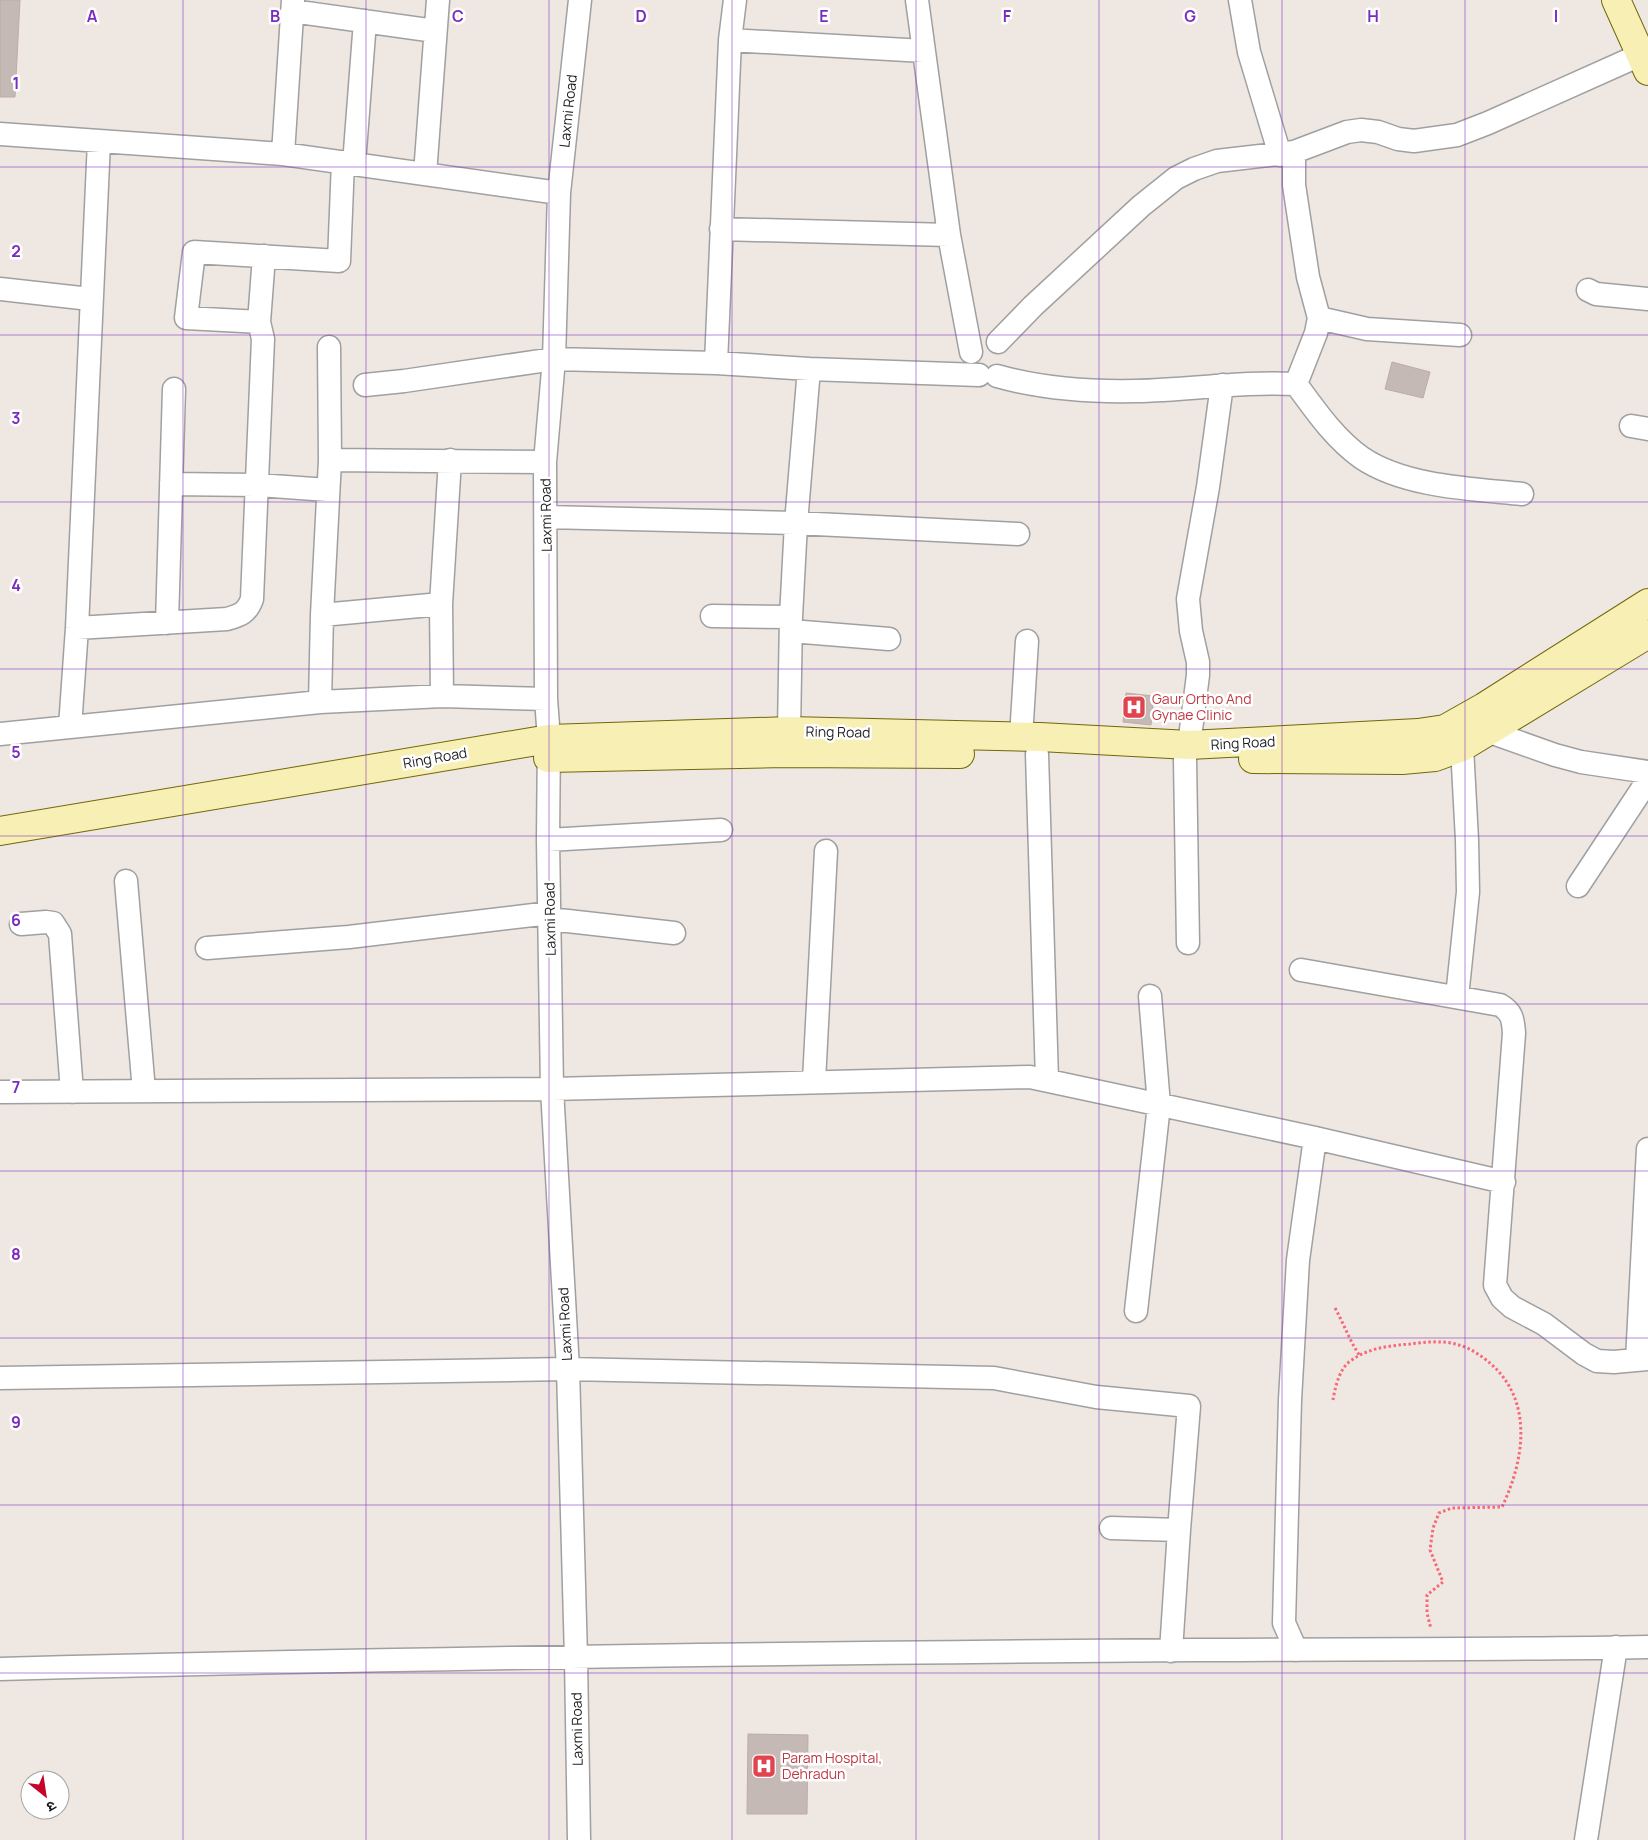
<svg xmlns="http://www.w3.org/2000/svg" width="1648" height="1840" viewBox="0 0 1648 1840" font-family="Manrope,'Noto Sans Devanagari',sans-serif">
	<style>
		.building { fill: #c5b9b6; stroke: #bfaba5 }
		.lines { fill: none; stroke-linecap: round; stroke-linejoin: round }
		.street-casing { stroke: #a0a0a0; stroke-width: 25 }
		.secondary-casing { stroke: #706806; stroke-width: 30 }
		.path { stroke: #f86976; stroke-width: 3; stroke-dasharray: 2.5 2.5; stroke-linecap: butt }
		.street { stroke: #fff; stroke-width: 22 }
		.secondary { stroke: #f8efb5; stroke-width: 28 }
		.grid { fill: none; stroke: #7b2cbf; stroke-width: 1; stroke-opacity: 0.55 }
		.labels { text-anchor: middle; stroke-width: 5; stroke-linejoin: round; paint-order: stroke }
		.street-label { font-size: 14px; fill: #1c1c1c; stroke: #fff }
		.health-label { font-size: 14px; fill: #be3a42; stroke: #fff; text-anchor: start }
		.grid-label { font-size: 16px; text-anchor: middle; font-weight: bold; fill: #7b2cbf; stroke: #fff; stroke-width: 5; stroke-linejoin: round; paint-order: stroke }
	</style>
	<rect width="100%" height="100%" fill="#eee7e2"/>
	<path class="building" d="M 0,0 L 20,0 L 15,97 L 0,97 Z
		M 1392,362 L 1430,372 L 1423,398 L 1385,389 Z
		M 1126,693 L 1154,696 L 1151,725 L 1123,722 Z
		M 748,1734 L 808,1735 L 807,1814 L 747,1814 Z"/>
	<g class="lines">
		<g class="street-casing">
			<path id="street" d="M 917,0 L 949,235 L 971,352
				M 1240,0 L 1249,52 L 1280,155
				M 292,11 L 435,31
				M 730,40 L 924,51
				M 0,134 L 283,154 L 559,193
				M 1294,152 L 1294,185 L 1308,277 L 1319,318 L 1316,333 L 1296,384 C 1315,410 1335,439 1362,458 C 1405,487 1473,489 1522,494
				M 283,154 L 293,0
				M 354,164 L 365,21
				M 425,174 L 438,0
				M 721,229 L 949,235
				M 264,256 L 259,322 L 186,318 L 194,252 L 339,261 L 343,162
				M 0,289 L 90,299
				M 1588,290 L 1596,294 L 1648,299
				M 1319,318 L 1367,329 L 1460,335
				M 998,342 L 1033,306 L 1141,206 L 1176,178 L 1194,169 L 1217,161 L 1294,152 L 1347,132 L 1361,130 L 1378,132 L 1398,139 L 1414,141 L 1457,135 L 1488,123 L 1640,55
				M 716,363 L 730,40 L 735,0
				M 997,376 C 1043,389 1088,392 1136,391 C 1190,390 1243,381 1296,384
				M 365,385 L 404,381 L 554,359 L 716,363 L 809,369 L 979,375
				M 1631,426 L 1648,429
				M 330,460 L 545,462
				M 171,484 L 258,485 L 328,490
				M 546,517 L 796,523 L 1018,534
				M 322,615 L 441,604
				M 712,616 L 791,617
				M 167,623 L 174,389
				M 77,628 L 227,619 C 240,615 247,613 252,599 L 263,339 L 259,322
				M 791,631 L 889,639
				M 442,696 L 441,604 L 450,460
				M 320,702 L 322,615 L 330,460 L 329,347
				M 70,727 L 77,628 L 99,141
				M 789,731 L 791,617 L 796,523 L 809,369
				M 1487,731 L 1555,755 L 1581,762 L 1648,772
				M 0,734 L 320,702 L 442,696 L 546,699
				M 1021,737 L 1027,641
				M 1189,745 L 1198,675 L 1198,662 L 1191,631 L 1188,599 L 1208,487 L 1222,385
				M 1037,754 L 1047,1080
				M 1185,759 L 1188,943
				M 548,840 L 721,830
				M 126,881 L 144,1091
				M 1578,886 L 1648,780
				M 550,919 L 674,933
				M 21,924 L 46,922 L 53,923 L 60,934 L 72,1092
				M 207,948 L 349,937 L 550,913
				M 1301,970 L 1500,1005 C 1512,1012 1513,1019 1514,1033 L 1495,1285 L 1502,1298 L 1512,1307 L 1544,1324 L 1584,1354 L 1597,1361 L 1614,1362 L 1648,1359
				M 1457,997 L 1468,892 L 1467,840 L 1462,747
				M 814,1081 L 826,851
				M 0,1092 L 552,1089 L 1030,1077 L 1315,1138 L 1504,1182
				M 1136,1311 L 1159,1105 L 1150,996
				M 1637,1360 L 1648,1149
				M 0,1378 L 568,1369 L 994,1378 L 1096,1397 L 1189,1406 L 1179,1530
				M 1111,1528 L 1179,1530 L 1171,1651
				M 1296,1650 L 1284,1623 L 1290,1400 L 1298,1260 L 1315,1138
				M 0,1669 C 397,1658 795,1653 1193,1650 C 1344,1649 1496,1650 1648,1647
				M 579,1840 L 576,1658 L 568,1369 L 552,1089 L 548,840 L 549,739 L 546,699 L 545,462 L 554,359 L 559,193 L 580,0
				M 1586,1840 L 1616,1647"/>
		</g>
		<g class="secondary-casing">
			<path id="secondary" d="M 1616,0 L 1648,71
				M 548,758 L 784,753 L 960,754
				M 1253,759 L 1402,760 L 1435,757 L 1462,747 L 1648,634
				M 0,831 L 549,739 L 789,731 L 1040,737 L 1189,745 L 1418,733 L 1445,729 L 1484,707 L 1648,603"/>
		</g>
		<path class="path" d="M 1335,1308 C 1344,1324 1349,1340 1360,1356
			M 1333,1400 C 1335,1388 1339,1370 1349,1362 C 1367,1348 1388,1346 1410,1344 C 1425,1342 1444,1340 1459,1345 C 1470,1348 1482,1356 1491,1364 C 1534,1402 1524,1461 1502,1507 L 1452,1508 L 1439,1513 L 1433,1528 L 1430,1550 L 1443,1582 L 1427,1595 L 1427,1613 L 1431,1629"/>
		<use href="#street" class="street"/>
		<use href="#secondary" class="secondary"/>
	</g>
	<path class="grid" d="M 183,0 L 183,1840M 366,0 L 366,1840M 549,0 L 549,1840M 732,0 L 732,1840M 916,0 L 916,1840M 1099,0 L 1099,1840M 1282,0 L 1282,1840M 1465,0 L 1465,1840M 0,167 L 1648,167M 0,335 L 1648,335M 0,502 L 1648,502M 0,669 L 1648,669M 0,836 L 1648,836M 0,1004 L 1648,1004M 0,1171 L 1648,1171M 0,1338 L 1648,1338M 0,1505 L 1648,1505M 0,1673 L 1648,1673"/>
	<defs>
		<g id="hospital-square" transform="scale(1.25)"><rect x="-9" y="-9" width="18" height="18" rx="4" fill="#e0444e" stroke="#fff"/><path d="M-5-5h3v3.5h4V-5h3V5h-3V1.5h-4V5h-3Z" fill="#fff"/></g>
	</defs>
	<g fill-rule="evenodd">
		<use href="#hospital-square" x="1134" y="707"/>
		<use href="#hospital-square" x="764" y="1766"/>
	</g>
	<g class="labels">
		<g class="street-label">
			<text transform="translate(568 111) rotate(-84)" y="5">Laxmi Road</text>
			<text transform="translate(546 515) rotate(-91)" y="5">Laxmi Road</text>
			<text transform="translate(838 732) rotate(1)" y="5">Ring Road</text>
			<text transform="translate(1243 743) rotate(-3)" y="5">Ring Road</text>
			<text transform="translate(435 758) rotate(-10)" y="5">Ring Road</text>
			<text transform="translate(550 919) rotate(-91)" y="5">Laxmi Road</text>
			<text transform="translate(565 1324) rotate(-93)" y="5">Laxmi Road</text>
			<text transform="translate(577 1729) rotate(-91)" y="5">Laxmi Road</text>
		</g>
		<g class="health-label">
			<text x="1152" y="704">Gaur Ortho And<tspan x="1152" dy="16">Gynae Clinic</tspan></text>
			<text x="782" y="1763">Param Hospital,<tspan x="782" dy="16">Dehradun</tspan></text>
		</g>
	</g>
	<g class="grid-label">
		<text x="92" y="22">A</text>
		<text x="275" y="22">B</text>
		<text x="458" y="22">C</text>
		<text x="641" y="22">D</text>
		<text x="824" y="22">E</text>
		<text x="1007" y="22">F</text>
		<text x="1190" y="22">G</text>
		<text x="1373" y="22">H</text>
		<text x="1556" y="22">I</text>
		<text x="16" y="89">1</text>
		<text x="16" y="257">2</text>
		<text x="16" y="424">3</text>
		<text x="16" y="591">4</text>
		<text x="16" y="758">5</text>
		<text x="16" y="926">6</text>
		<text x="16" y="1093">7</text>
		<text x="16" y="1260">8</text>
		<text x="16" y="1428">9</text>
	</g>
	<g transform="translate(45 1795) rotate(150)"><circle r="24" fill="#ffffff" stroke="#a4a4a4"/>
	<path d="M0-4L9 19L0 12L-9 19Z" fill="#c60328"/>
	<text y="-8" font-size="14" font-weight="bold" text-anchor="middle" fill="#1c1c1c">उ</text>
	</g>
</svg>
